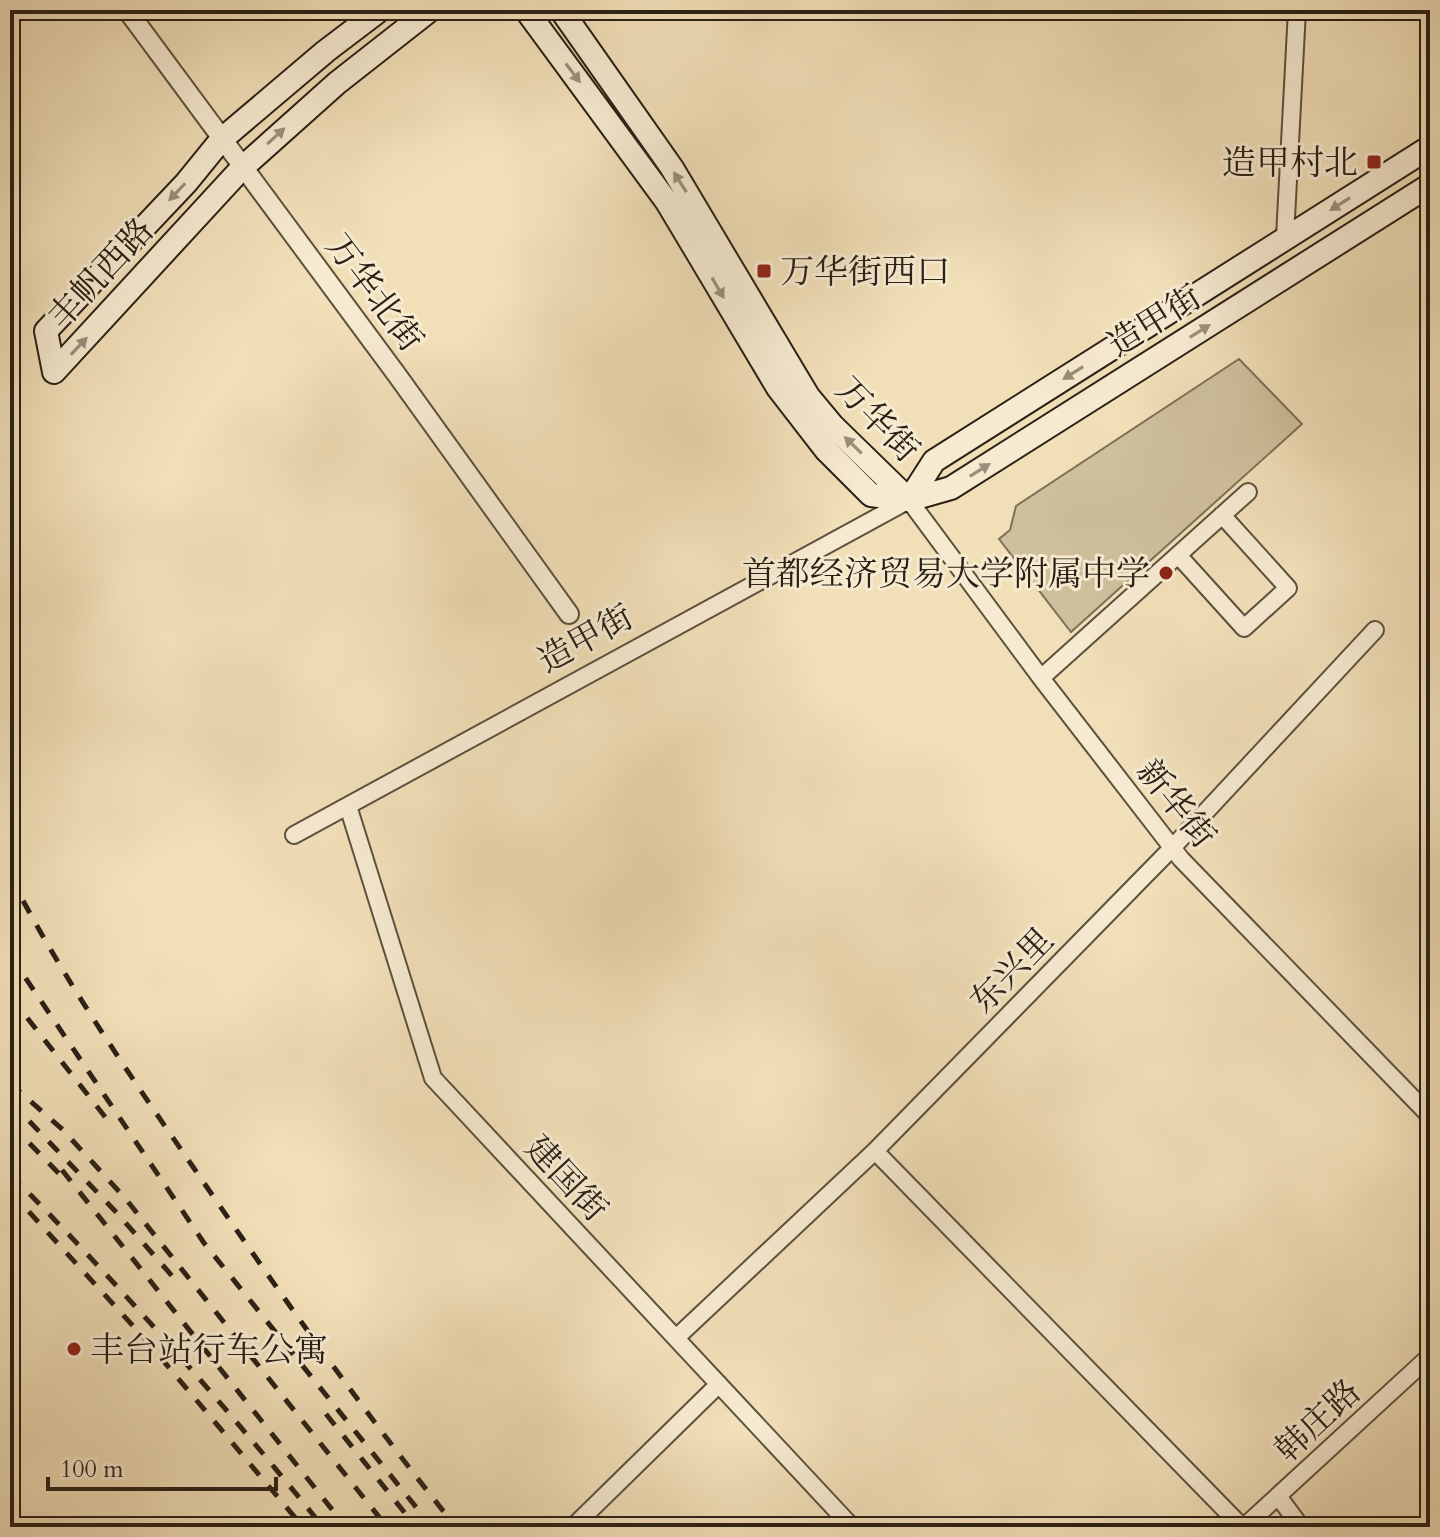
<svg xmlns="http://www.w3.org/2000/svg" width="1440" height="1537" viewBox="0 0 1440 1537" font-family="Cardo,'Noto Serif SC',serif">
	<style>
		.green { fill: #cfbf9c; stroke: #7c7058; stroke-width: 2 }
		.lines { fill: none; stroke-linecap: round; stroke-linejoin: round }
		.minor-casing { stroke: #5c503e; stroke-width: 20 }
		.tertiary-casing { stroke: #5c503e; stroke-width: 22 }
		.secondary-casing { stroke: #2a2015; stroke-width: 26 }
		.minor { stroke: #f6ead1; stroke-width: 16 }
		.tertiary { stroke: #f6ead1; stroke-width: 18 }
		.secondary { stroke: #f6ead1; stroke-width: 22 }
		.rail { stroke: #2a2015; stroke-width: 5; stroke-dasharray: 14 14; stroke-linecap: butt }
		.oneway { fill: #9a8f7c }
		.poi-dot { fill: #8f2418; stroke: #f6ead1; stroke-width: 3 }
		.labels { text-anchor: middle; stroke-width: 6; stroke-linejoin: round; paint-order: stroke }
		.poi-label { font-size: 34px; fill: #2a2015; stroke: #f6ead1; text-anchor: end }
		.street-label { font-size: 34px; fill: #2a2015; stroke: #f6ead1 }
	</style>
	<rect width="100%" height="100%" fill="#f1dfb8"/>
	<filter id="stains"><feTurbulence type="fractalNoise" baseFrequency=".0025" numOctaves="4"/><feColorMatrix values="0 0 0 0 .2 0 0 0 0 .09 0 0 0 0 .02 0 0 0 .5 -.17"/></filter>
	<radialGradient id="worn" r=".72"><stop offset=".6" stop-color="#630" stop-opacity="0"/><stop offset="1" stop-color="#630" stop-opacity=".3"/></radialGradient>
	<path class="green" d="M 1239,359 L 1302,424 L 1071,632 L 999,539 L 1010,530 L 1016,506 Z"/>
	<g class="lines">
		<g class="minor-casing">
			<path id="minor" d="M 1285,237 L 1297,10
				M 1178,555 L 1244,628 L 1288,588 L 1222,515
				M 1041,678 L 1248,492
				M 348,806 L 433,1078 L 852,1527
				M 294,835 L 909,500 L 1041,678 L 1181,859 L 1430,1116
				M 875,1151 L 1242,1527
				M 676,1338 L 875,1151 L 1172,848 L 1375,630
				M 1278,1496 L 1301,1527
				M 573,1527 L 719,1384
				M 1244,1527 L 1430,1356"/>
		</g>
		<g class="tertiary-casing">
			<path id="tertiary" d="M 127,10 L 397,375 L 569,614
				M 1426,10 L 1430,15"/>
		</g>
		<g class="secondary-casing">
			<path id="secondary" d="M 380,10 L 326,51 L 221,140 L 186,183 L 46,331 L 54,372 L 242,168 L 337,83 L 430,10
				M 526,10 L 667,202 L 778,388 L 826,450 L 871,495 L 909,500 L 951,488 L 1430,185
				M 561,10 L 672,168 L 808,396 L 833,426 L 909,500
				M 909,500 L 934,461 L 1430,147"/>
		</g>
		<use href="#minor" class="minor"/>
		<use href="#tertiary" class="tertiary"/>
		<use href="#secondary" class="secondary"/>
		<path class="rail" d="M 10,876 C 62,977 127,1071 191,1164 C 276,1288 362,1410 456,1527
			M 10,955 L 204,1243 L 432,1527
			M 10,996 L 113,1127
			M 10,1083 L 63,1130 L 125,1198 L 387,1527
			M 10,1101 L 116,1212 L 173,1277
			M 10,1123 L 66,1181
			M 62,1170 L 346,1527
			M 10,1174 C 121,1286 224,1404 323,1527
			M 10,1191 L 145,1339 L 303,1527
			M 326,1414 L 416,1527"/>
	</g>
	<defs><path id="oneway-solid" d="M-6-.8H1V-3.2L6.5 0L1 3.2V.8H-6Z" transform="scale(2)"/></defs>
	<g class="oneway">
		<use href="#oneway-solid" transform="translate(573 73) rotate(53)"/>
		<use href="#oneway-solid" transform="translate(276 136) rotate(-43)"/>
		<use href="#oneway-solid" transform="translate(680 182) rotate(-122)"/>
		<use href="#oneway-solid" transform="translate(177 192) rotate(133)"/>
		<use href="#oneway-solid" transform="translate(1340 204) rotate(148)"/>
		<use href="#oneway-solid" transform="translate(718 288) rotate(60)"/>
		<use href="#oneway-solid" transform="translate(1200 331) rotate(-32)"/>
		<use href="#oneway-solid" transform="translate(79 346) rotate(-47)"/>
		<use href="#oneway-solid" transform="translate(1073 373) rotate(148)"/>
		<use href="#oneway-solid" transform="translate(853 445) rotate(-136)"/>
		<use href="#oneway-solid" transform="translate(980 470) rotate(-32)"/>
	</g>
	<g class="poi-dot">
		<rect x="1366" y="154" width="16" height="16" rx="4"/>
		<rect x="756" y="263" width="16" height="16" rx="4"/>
		<circle cx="1166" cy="573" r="8"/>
		<circle cx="74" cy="1349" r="8"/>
	</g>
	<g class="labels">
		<g class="poi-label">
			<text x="1358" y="174">造甲村北</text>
			<text x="780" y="283" text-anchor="start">万华街西口</text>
			<text x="1150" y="585">首都经济贸易大学附属中学</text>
			<text x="90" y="1361" text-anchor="start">丰台站行车公寓</text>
		</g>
		<g class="street-label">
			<text transform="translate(100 273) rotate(-47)" y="12">丰帆西路</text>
			<text transform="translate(375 292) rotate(53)" y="12">万华北街</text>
			<text transform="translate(1154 320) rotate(-32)" y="12">造甲街</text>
			<text transform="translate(878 419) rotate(46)" y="12">万华街</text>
			<text transform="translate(585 638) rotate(-29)" y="12">造甲街</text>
			<text transform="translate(1177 803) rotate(51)" y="12">新华街</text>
			<text transform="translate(1011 970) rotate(-46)" y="12">东兴里</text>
			<text transform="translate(567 1178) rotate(47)" y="12">建国街</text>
			<text transform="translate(1317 1420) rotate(-43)" y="12">韩庄路</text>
		</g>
	</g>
	<rect width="1440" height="1537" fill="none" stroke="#f1dfb8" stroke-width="40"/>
	<rect x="12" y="12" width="1416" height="1513" fill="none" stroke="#2a2015" stroke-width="4"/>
	<rect x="20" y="20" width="1400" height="1497" fill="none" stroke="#2a2015" stroke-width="2"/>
	<path d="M48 1477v12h228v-12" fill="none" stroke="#2a2015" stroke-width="4"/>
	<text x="60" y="1477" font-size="24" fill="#2a2015" stroke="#f6ead1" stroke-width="6" paint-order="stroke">100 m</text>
	<rect width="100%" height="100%" filter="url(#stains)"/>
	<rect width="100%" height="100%" fill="url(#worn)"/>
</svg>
